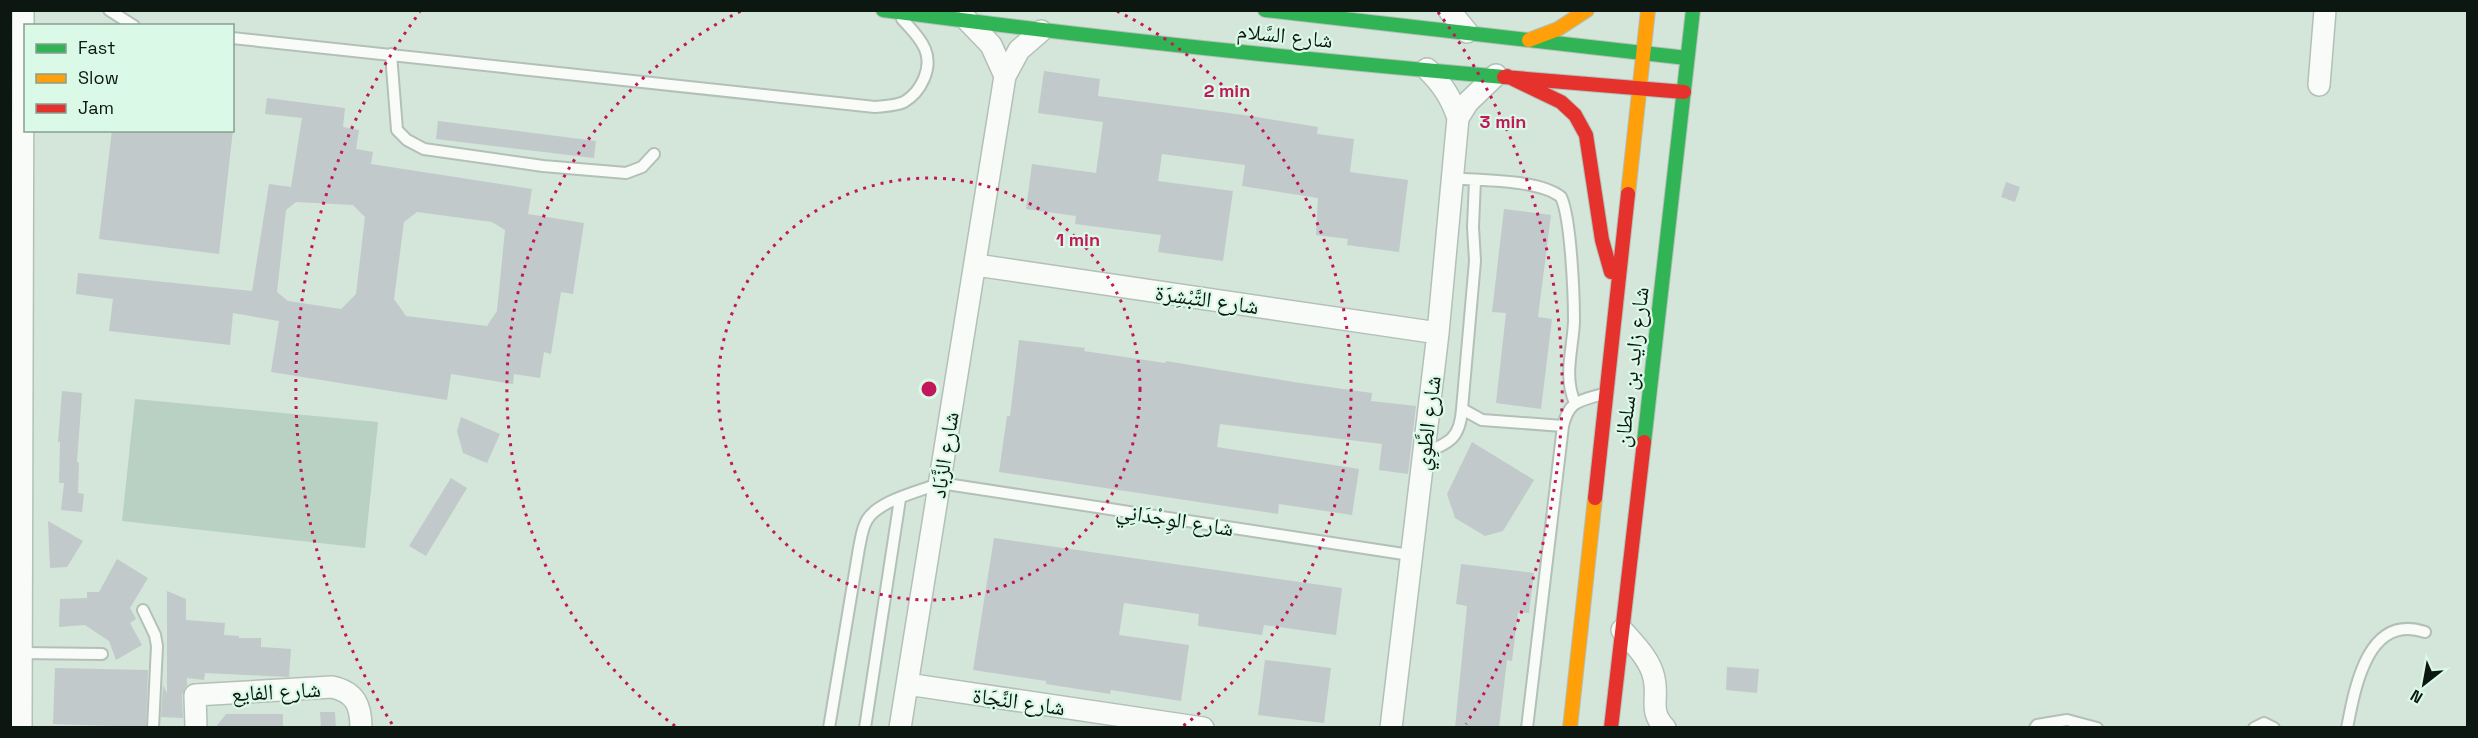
<svg xmlns="http://www.w3.org/2000/svg" width="2478" height="738" viewBox="0 0 2478 738" font-family="'Space Grotesk','Noto Naskh Arabic',sans-serif">
	<style>
		.green { fill: #b8d1c2 }
		.building { fill: #c2c9ca; fill-rule: evenodd }
		.lines { fill: none; stroke-linecap: round; stroke-linejoin: round }
		.lane-casing { stroke: #b3c0b8; stroke-width: 14 }
		.street-casing { stroke: #b3c0b8; stroke-width: 24 }
		.fast-casing { stroke: #b3c0b8; stroke-width: 16 }
		.slow-casing { stroke: #b3c0b8; stroke-width: 16 }
		.jam-casing { stroke: #b3c0b8; stroke-width: 16 }
		.lane { stroke: #f9fbf9; stroke-width: 10 }
		.street { stroke: #f9fbf9; stroke-width: 21 }
		.fast { stroke: #30b455; stroke-width: 14 }
		.slow { stroke: #ff9f0a; stroke-width: 14 }
		.jam { stroke: #e5322d; stroke-width: 14 }
		.ring { fill: none; stroke: #c2185b; stroke-width: 3; stroke-dasharray: 3 6 }
		.labels { text-anchor: middle; stroke-width: 4.5; stroke-linejoin: round; paint-order: stroke }
		.street-label { font-size: 22px; fill: #0c1711; stroke: #daf9e6 }
		.centre { fill: #c2185b; stroke: #daf9e6; stroke-width: 3 }
		.ring-label { font-size: 18px; text-anchor: middle; font-weight: bold; fill: #c2185b; stroke: #daf9e6; stroke-width: 4.5; stroke-linejoin: round; paint-order: stroke }
	</style>
	<rect width="100%" height="100%" fill="#d4e5da"/>
	<path class="green" d="M 135,399 L 378,422 L 365,548 L 122,521 Z"/>
	<path class="building" d="M 1044,71 L 1100,79 L 1098,96 L 1244,115 L 1318,127 L 1317,134 L 1354,139 L 1350,172 L 1408,180 L 1399,252 L 1347,245 L 1348,239 L 1316,235 L 1318,198 L 1242,186 L 1245,165 L 1162,154 L 1158,181 L 1233,191 L 1223,261 L 1158,252 L 1161,235 L 1075,224 L 1076,216 L 1026,209 L 1032,164 L 1096,173 L 1103,122 L 1038,113 Z
		M 267,98 L 345,108 L 343,127 L 359,130 L 356,149 L 373,152 L 371,164 L 532,189 L 528,214 L 584,223 L 573,294 L 561,292 L 551,354 L 544,352 L 540,378 L 514,374 L 513,384 L 451,374 L 447,400 L 271,372 L 279,321 L 233,313 L 230,345 L 109,331 L 113,299 L 76,294 L 78,273 L 252,291 L 269,184 L 291,187 L 302,118 L 265,114 ZM 296,202 L 353,205 L 365,217 L 356,294 L 341,309 L 288,301 L 277,292 L 286,210 ZM 417,212 L 492,222 L 505,230 L 497,311 L 487,326 L 406,316 L 394,299 L 404,222 Z
		M 438,121 L 596,141 L 594,158 L 436,139 Z
		M 112,130 L 233,130 L 219,254 L 99,239 Z
		M 2006,182 L 2020,187 L 2015,202 L 2001,197 Z
		M 1504,209 L 1551,215 L 1538,317 L 1552,319 L 1541,409 L 1496,403 L 1506,313 L 1492,312 Z
		M 1019,340 L 1085,348 L 1084,351 L 1165,363 L 1166,361 L 1300,383 L 1372,393 L 1371,401 L 1416,406 L 1408,474 L 1379,470 L 1382,444 L 1220,424 L 1217,447 L 1359,469 L 1352,515 L 1279,504 L 1278,514 L 999,472 L 1007,416 L 1010,416 Z
		M 62,391 L 82,393 L 77,462 L 79,463 L 78,493 L 84,494 L 82,512 L 61,510 L 64,483 L 59,483 L 60,442 L 58,442 Z
		M 461,417 L 500,434 L 487,463 L 463,453 L 457,431 Z
		M 1472,442 L 1534,480 L 1503,531 L 1485,536 L 1455,518 L 1447,494 Z
		M 451,478 L 467,488 L 426,556 L 409,546 Z
		M 48,521 L 83,541 L 67,567 L 50,568 Z
		M 994,538 L 1342,588 L 1336,635 L 1264,625 L 1262,635 L 1198,626 L 1199,614 L 1124,603 L 1119,635 L 1189,645 L 1181,701 L 1111,690 L 1110,694 L 1046,684 L 1046,681 L 973,670 Z
		M 117,559 L 148,578 L 130,608 L 136,619 L 130,623 L 142,645 L 116,660 L 109,641 L 85,625 L 59,627 L 60,599 L 87,598 L 87,592 L 99,592 Z
		M 1461,564 L 1534,573 L 1529,613 L 1518,612 L 1512,661 L 1507,660 L 1499,728 L 1455,728 L 1467,606 L 1456,604 Z
		M 167,591 L 186,599 L 186,620 L 225,623 L 224,635 L 239,636 L 239,638 L 261,638 L 261,647 L 291,649 L 289,677 L 205,673 L 204,680 L 187,678 L 187,685 L 182,695 L 183,718 L 161,717 L 163,685 L 167,693 Z
		M 1265,660 L 1331,668 L 1324,723 L 1258,715 Z
		M 1727,667 L 1759,669 L 1757,693 L 1726,690 Z
		M 55,668 L 148,670 L 146,727 L 53,724 Z
		M 320,712 L 335,712 L 336,728 L 321,728 Z
		M 226,714 L 283,714 L 283,728 L 215,728 Z"/>
	<g class="lines">
		<g class="lane-casing">
			<path id="lane" d="M 109,10 L 134,26
				M 232,38 L 875,107 C 885,106 895,106 904,102 C 921,92 933,68 925,49 C 920,37 910,28 902,19
				M 391,54 L 397,130 L 407,140 L 424,149 L 543,166 L 626,173 L 642,167 L 654,154
				M 1452,178 C 1480,181 1539,179 1561,197 C 1571,218 1574,295 1574,321 C 1573,350 1563,375 1575,403
				M 1475,180 L 1473,227 L 1475,261 L 1462,409 L 1482,420 L 1563,426
				M 1424,453 C 1449,443 1460,439 1462,409
				M 143,610 L 155,635 L 157,646 L 153,728
				M 21,653 L 102,654
				M 829,728 L 859,548 C 861,539 862,528 867,520 C 879,500 919,492 940,483 L 1410,555
				M 865,728 L 900,499
				M 1527,728 L 1563,426 C 1569,400 1580,401 1603,394
				M 2035,728 L 2037,725 L 2067,720 L 2097,728
				M 2254,728 L 2264,723 L 2274,728
				M 2347,728 C 2355,688 2367,613 2425,632"/>
		</g>
		<g class="street-casing">
			<path id="street" d="M 1449,10 L 1467,32
				M 967,20 L 991,45 L 1005,76
				M 2319,85 L 2325,10
				M 1458,118 L 1468,102 L 1496,75
				M 976,265 L 1438,333
				M 1622,630 C 1634,644 1650,659 1654,678 C 1659,699 1648,710 1665,728
				M 907,684 L 1203,728
				M 21,728 L 23,10
				M 196,728 L 195,695 L 332,687 C 355,692 361,705 361,728
				M 900,728 L 1005,76 L 1019,50 L 1041,31
				M 1391,728 L 1438,333 L 1458,118 C 1451,97 1442,84 1427,69"/>
		</g>
		<g class="fast-casing">
			<path id="fast" d="M 883,10 C 1089,37 1297,59 1504,77
				M 1265,10 L 1687,58
				M 1644,442 L 1693,10"/>
		</g>
		<g class="slow-casing">
			<path id="slow" d="M 1529,40 L 1558,29 L 1587,10
				M 1628,194 L 1648,10
				M 1570,728 L 1595,498"/>
		</g>
		<g class="jam-casing">
			<path id="jam" d="M 1507,76 L 1561,102 L 1575,115 L 1586,135 L 1602,240 L 1611,272
				M 1504,77 L 1684,92
				M 1595,498 L 1628,194
				M 1611,728 L 1644,442"/>
		</g>
		<use href="#lane" class="lane"/>
		<use href="#street" class="street"/>
		<use href="#fast" class="fast"/>
		<use href="#slow" class="slow"/>
		<use href="#jam" class="jam"/>
	</g>
	<g class="ring">
		<circle cx="929" cy="389" r="211"/>
		<path d="M675 726A422 422 0 0 1 741 11M1117 11A422 422 0 0 1 1183 726"/>
		<path d="M392 724A633 633 0 0 1 420 12M1438 12A633 633 0 0 1 1466 724"/>
	</g>
	<g class="labels">
		<g class="street-label">
			<text transform="translate(1285 35) rotate(6)" y="8">شارع السَّلام</text>
			<text transform="translate(1207 299) rotate(8)" y="8">شارع التَّبْشِرَة</text>
			<text transform="translate(1631 367) rotate(-83)" y="8">شارع زايد بن سلطان</text>
			<text transform="translate(1427 423) rotate(-83)" y="8">شارع الطَّوِي</text>
			<text transform="translate(944 455) rotate(-81)" y="8">شارع الزَّبَاد</text>
			<text transform="translate(1175 519) rotate(9)" y="8">شارع الوِجْدَانِي</text>
			<text transform="translate(276 691) rotate(-3)" y="8">شارع الفايع</text>
			<text transform="translate(1019 701) rotate(8)" y="8">شارع النَّجَاة</text>
		</g>
	</g>
	<circle cx="929" cy="389" r="9" class="centre"/>
	<g class="ring-label">
		<text x="1227" y="97">2 min</text>
		<text x="1503" y="128">3 min</text>
		<text x="1078" y="246">1 min</text>
	</g>
	<rect width="2478" height="738" fill="none" stroke="#0c1711" stroke-width="24"/>
	<rect x="24" y="24" width="210" height="108" fill="#daf9e6" stroke="#889f91" stroke-width="1.5"/>
	<rect x="36" y="44" width="30" height="9" fill="#30b455" stroke="#889f91" stroke-width="1.5"/>
	<text x="78" y="54" font-size="18" fill="#0c1711">Fast</text>
	<rect x="36" y="74" width="30" height="9" fill="#ff9f0a" stroke="#889f91" stroke-width="1.5"/>
	<text x="78" y="84" font-size="18" fill="#0c1711">Slow</text>
	<rect x="36" y="104" width="30" height="9" fill="#e5322d" stroke="#889f91" stroke-width="1.5"/>
	<text x="78" y="114" font-size="18" fill="#0c1711">Jam</text>
	<g transform="translate(2424 684) rotate(211)" stroke="#daf9e6" stroke-width="4.5" paint-order="stroke">
	<path d="M0-4.5L10 22L0 15L-10 22Z" fill="#0c1711"/>
	<text y="-9" font-size="16" font-weight="bold" text-anchor="middle" fill="#0c1711">N</text>
	</g>
</svg>
